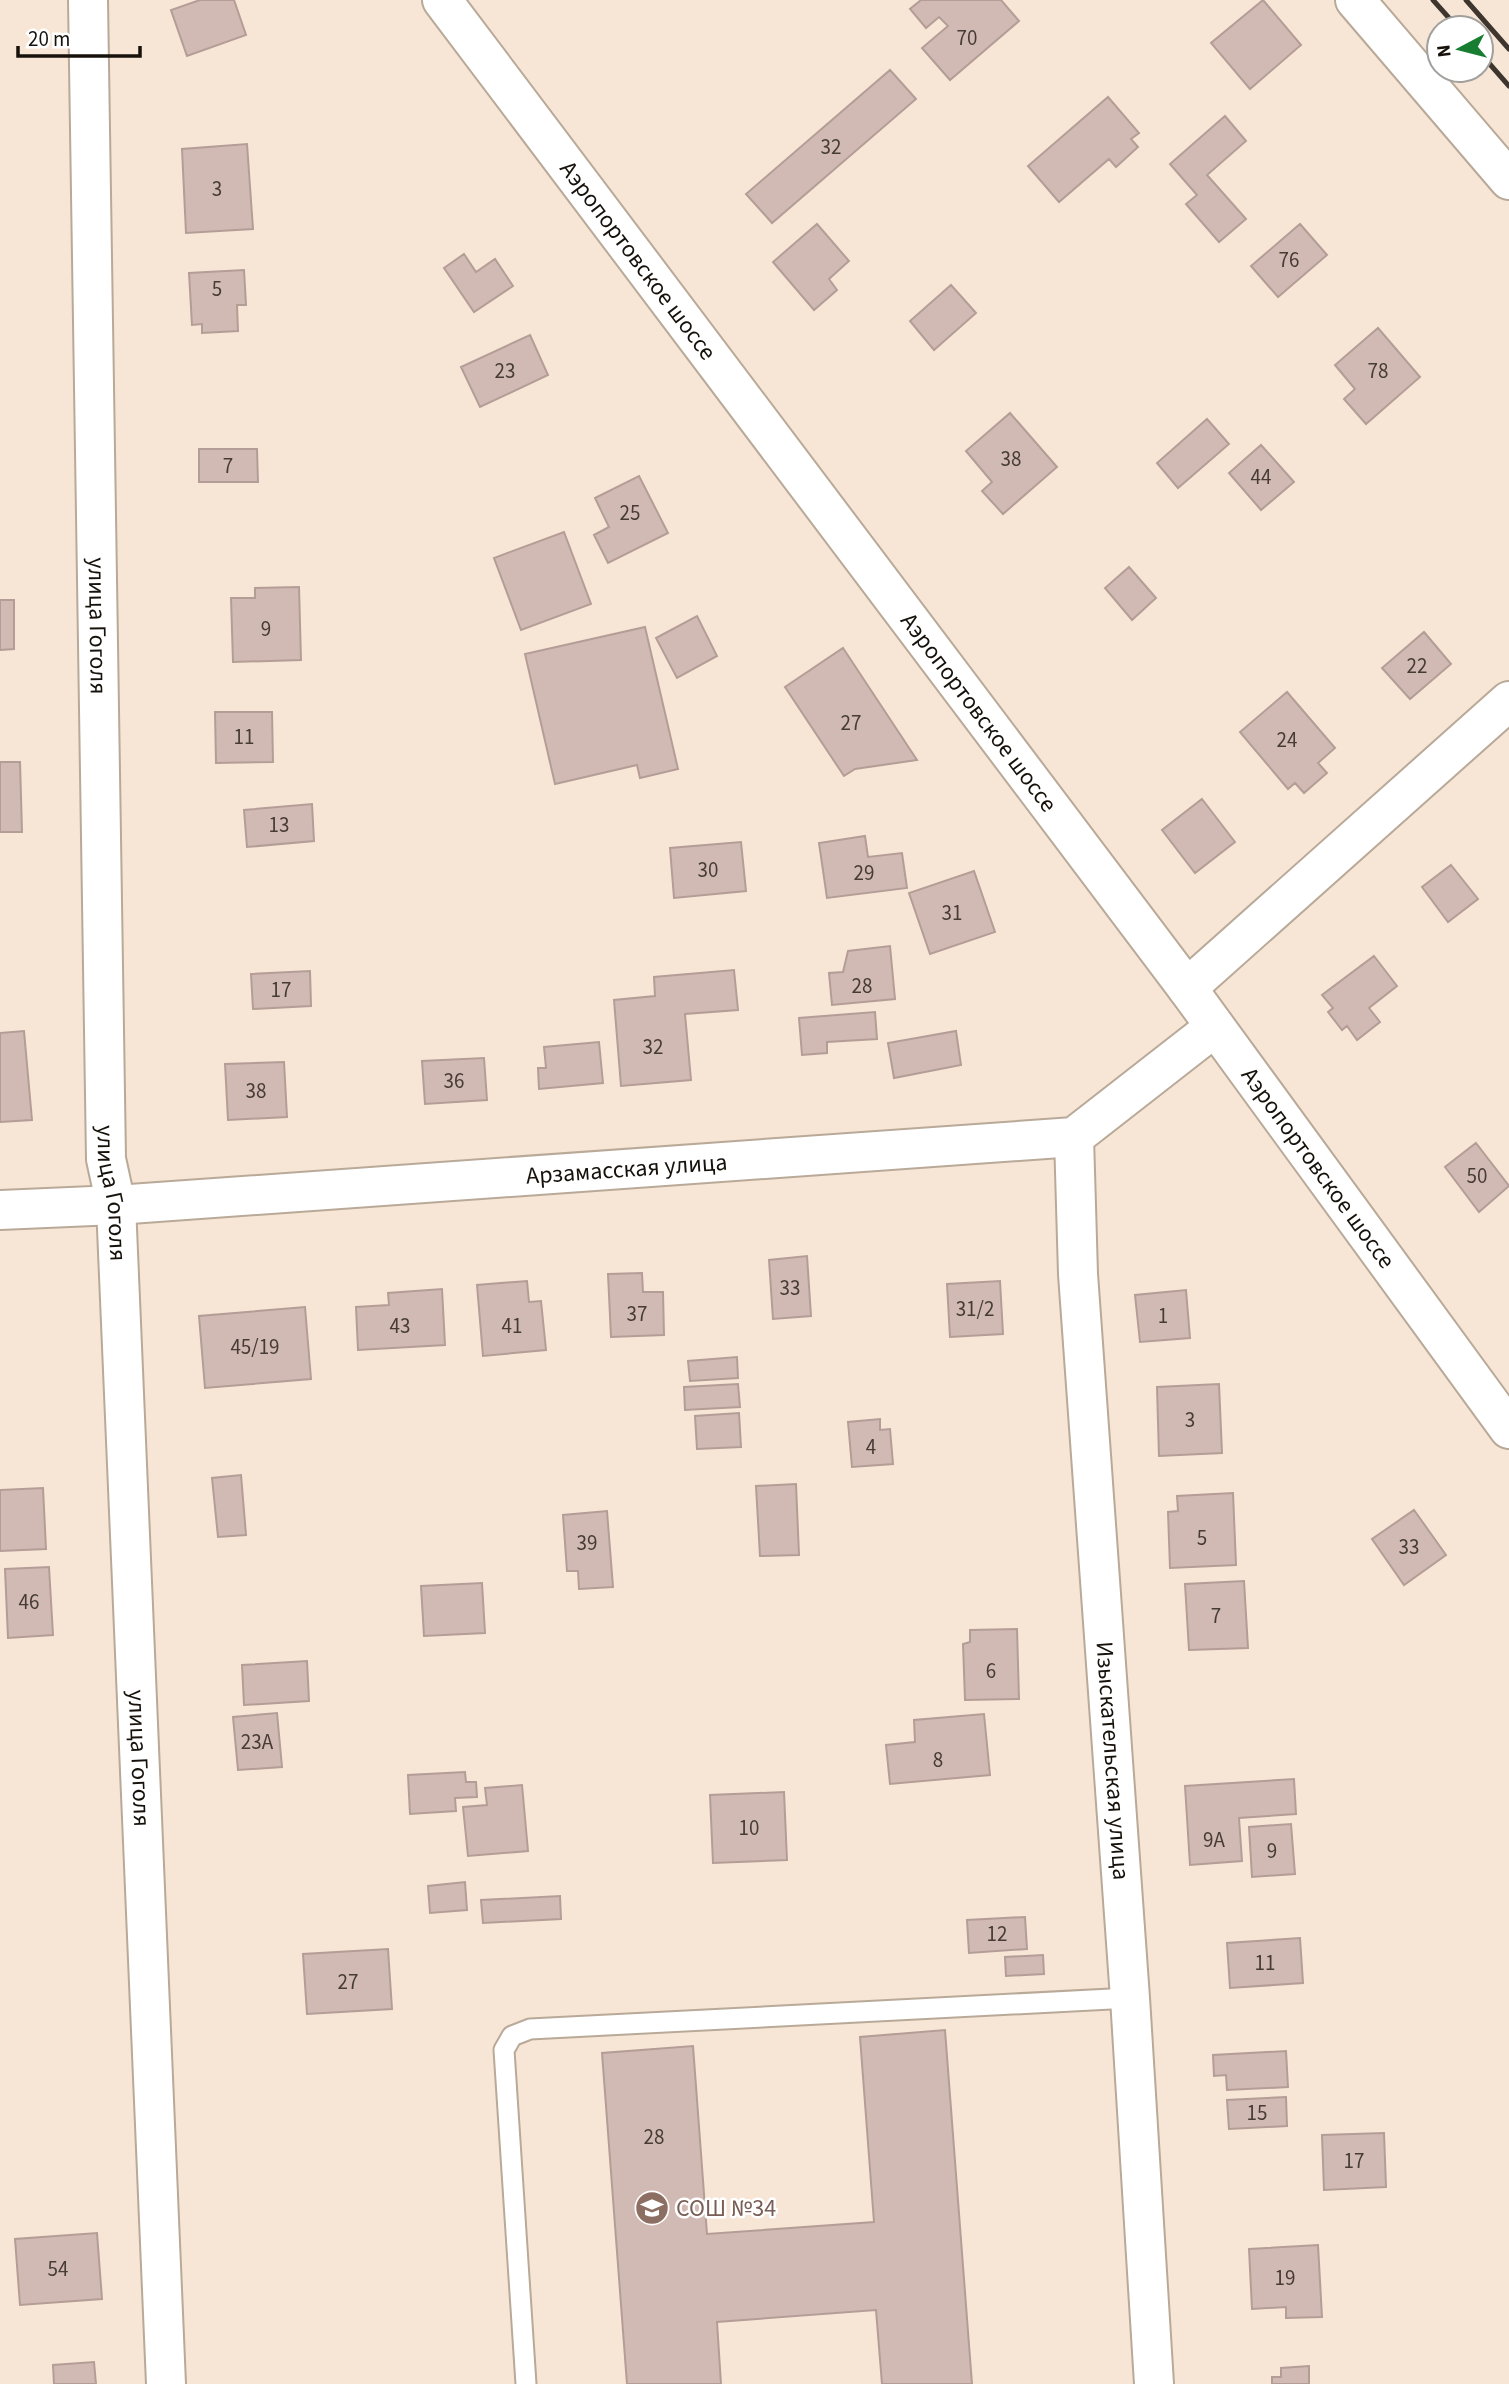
<svg xmlns="http://www.w3.org/2000/svg" width="1509" height="2384" viewBox="0 0 1509 2384" font-family="'Source Sans 3',sans-serif">
	<style>
		.building { fill: #d2bab4; stroke: #b59d97; stroke-width: 2 }
		.lines { fill: none; stroke-linecap: round; stroke-linejoin: round }
		.lane-casing { stroke: #b9a998; stroke-width: 23 }
		.street-casing { stroke: #b9a998; stroke-width: 42 }
		.primary-casing { stroke: #b9a998; stroke-width: 42 }
		.lane { stroke: #fff; stroke-width: 19 }
		.street { stroke: #fff; stroke-width: 38 }
		.primary { stroke: #fff; stroke-width: 38 }
		.rail { stroke: #3e362e; stroke-width: 5 }
		.labels { text-anchor: middle; stroke-width: 5; stroke-linejoin: round; paint-order: stroke }
		.number-label { font-size: 21px; fill: #463b35 }
		.street-label { font-size: 24px; fill: #17110b; stroke: #fff }
		.education-label { font-size: 24px; fill: #785e54; stroke: #fff; text-anchor: start }
	</style>
	<rect width="100%" height="100%" fill="#f7e6d5"/>
	<path class="building" d="M 200,0 L 234,0 L 246,35 L 187,56 L 171,10 Z
		M 921,0 L 1001,0 L 1019,21 L 950,80 L 922,48 L 948,26 L 939,17 L 926,28 L 910,9 Z
		M 1263,0 L 1301,45 L 1250,89 L 1211,43 Z
		M 890,70 L 916,99 L 772,223 L 746,194 Z
		M 1108,97 L 1139,133 L 1131,139 L 1138,147 L 1116,167 L 1109,159 L 1059,202 L 1028,166 Z
		M 1225,116 L 1246,141 L 1207,175 L 1246,219 L 1219,242 L 1186,204 L 1197,195 L 1170,164 Z
		M 247,144 L 253,229 L 186,233 L 182,149 Z
		M 817,224 L 849,261 L 829,279 L 837,290 L 814,310 L 773,262 Z
		M 1300,224 L 1327,255 L 1278,297 L 1251,266 Z
		M 464,254 L 476,272 L 495,259 L 513,286 L 474,312 L 444,268 Z
		M 244,270 L 246,305 L 237,305 L 238,331 L 202,333 L 202,324 L 192,325 L 189,273 Z
		M 951,285 L 976,313 L 934,350 L 910,321 Z
		M 1378,328 L 1420,377 L 1366,424 L 1344,399 L 1355,389 L 1335,365 Z
		M 530,335 L 548,375 L 480,407 L 461,367 Z
		M 1010,413 L 1057,467 L 1003,514 L 982,491 L 992,482 L 966,451 Z
		M 1207,419 L 1229,444 L 1178,488 L 1157,463 Z
		M 1261,445 L 1294,482 L 1261,510 L 1229,473 Z
		M 199,449 L 257,449 L 258,482 L 199,482 Z
		M 639,476 L 668,533 L 608,563 L 594,535 L 609,527 L 595,498 Z
		M 564,532 L 591,604 L 521,630 L 494,558 Z
		M 1129,567 L 1156,598 L 1132,620 L 1105,588 Z
		M 299,587 L 301,660 L 233,662 L 231,598 L 255,598 L 255,588 Z
		M 0,600 L 14,600 L 14,649 L 0,650 Z
		M 697,616 L 717,656 L 677,678 L 656,638 Z
		M 645,627 L 678,769 L 640,778 L 637,765 L 555,784 L 525,654 Z
		M 1424,632 L 1451,664 L 1410,699 L 1382,668 Z
		M 843,648 L 917,760 L 855,769 L 844,776 L 785,687 Z
		M 1287,692 L 1335,748 L 1318,763 L 1327,773 L 1304,793 L 1295,783 L 1288,789 L 1240,732 Z
		M 215,712 L 272,712 L 273,762 L 216,763 Z
		M 0,762 L 20,762 L 22,832 L 0,832 Z
		M 1202,799 L 1235,842 L 1195,873 L 1162,830 Z
		M 312,804 L 314,841 L 247,847 L 244,810 Z
		M 865,836 L 868,857 L 902,853 L 907,888 L 827,898 L 819,843 Z
		M 741,842 L 746,891 L 674,898 L 670,848 Z
		M 1451,865 L 1478,899 L 1448,922 L 1422,887 Z
		M 974,871 L 995,932 L 930,954 L 909,893 Z
		M 890,946 L 895,999 L 832,1005 L 829,973 L 843,972 L 848,951 Z
		M 1374,956 L 1397,986 L 1369,1008 L 1380,1022 L 1357,1040 L 1347,1026 L 1342,1030 L 1328,1012 L 1333,1008 L 1322,995 Z
		M 734,970 L 738,1010 L 685,1014 L 691,1080 L 621,1086 L 614,1000 L 655,996 L 654,977 Z
		M 310,971 L 311,1006 L 253,1009 L 251,974 Z
		M 875,1012 L 877,1039 L 827,1042 L 827,1053 L 802,1055 L 799,1018 Z
		M 24,1031 L 32,1120 L 0,1122 L 0,1033 Z
		M 956,1031 L 961,1065 L 894,1078 L 888,1043 Z
		M 599,1042 L 603,1083 L 539,1089 L 538,1068 L 546,1068 L 544,1047 Z
		M 484,1058 L 487,1100 L 425,1104 L 422,1061 Z
		M 284,1062 L 287,1117 L 228,1120 L 225,1064 Z
		M 1476,1143 L 1509,1186 L 1479,1212 L 1445,1167 Z
		M 807,1256 L 811,1316 L 773,1319 L 769,1260 Z
		M 642,1273 L 643,1292 L 663,1292 L 664,1335 L 611,1337 L 608,1274 Z
		M 527,1281 L 529,1302 L 541,1301 L 546,1350 L 483,1356 L 477,1285 Z
		M 1000,1281 L 1003,1334 L 950,1337 L 947,1284 Z
		M 442,1289 L 445,1345 L 358,1350 L 356,1307 L 389,1305 L 388,1293 Z
		M 1186,1290 L 1190,1338 L 1140,1342 L 1135,1295 Z
		M 305,1307 L 311,1379 L 205,1388 L 199,1316 Z
		M 737,1357 L 738,1378 L 690,1381 L 688,1361 Z
		M 738,1384 L 740,1407 L 685,1410 L 684,1387 Z
		M 1219,1384 L 1222,1453 L 1159,1456 L 1157,1387 Z
		M 739,1413 L 741,1447 L 697,1449 L 695,1416 Z
		M 880,1419 L 880,1430 L 890,1429 L 893,1464 L 852,1467 L 848,1422 Z
		M 241,1475 L 246,1535 L 218,1537 L 212,1478 Z
		M 796,1484 L 799,1555 L 760,1556 L 756,1486 Z
		M 43,1488 L 46,1549 L 0,1551 L 0,1490 Z
		M 1233,1493 L 1236,1565 L 1170,1568 L 1168,1512 L 1178,1511 L 1177,1496 Z
		M 1414,1510 L 1446,1555 L 1404,1585 L 1372,1539 Z
		M 607,1511 L 613,1587 L 579,1589 L 578,1571 L 567,1571 L 563,1515 Z
		M 49,1567 L 53,1635 L 8,1638 L 5,1569 Z
		M 1244,1581 L 1248,1648 L 1189,1650 L 1185,1584 Z
		M 482,1583 L 485,1633 L 424,1636 L 421,1586 Z
		M 1017,1629 L 1019,1699 L 965,1700 L 963,1644 L 970,1642 L 970,1630 Z
		M 307,1661 L 309,1701 L 244,1705 L 242,1665 Z
		M 277,1713 L 282,1767 L 238,1770 L 233,1717 Z
		M 984,1714 L 990,1775 L 890,1784 L 886,1745 L 915,1742 L 914,1720 Z
		M 465,1772 L 466,1782 L 476,1782 L 477,1797 L 455,1798 L 456,1811 L 410,1814 L 408,1775 Z
		M 1294,1779 L 1296,1814 L 1239,1818 L 1242,1861 L 1190,1865 L 1185,1786 Z
		M 522,1785 L 528,1851 L 468,1856 L 463,1807 L 487,1805 L 485,1788 Z
		M 784,1792 L 787,1860 L 713,1863 L 710,1795 Z
		M 1291,1824 L 1295,1874 L 1252,1877 L 1249,1827 Z
		M 465,1882 L 467,1910 L 430,1913 L 428,1886 Z
		M 560,1896 L 561,1919 L 483,1923 L 481,1900 Z
		M 1025,1917 L 1027,1949 L 969,1953 L 967,1920 Z
		M 1300,1938 L 1303,1983 L 1230,1988 L 1227,1943 Z
		M 388,1949 L 392,2009 L 307,2014 L 303,1954 Z
		M 1043,1955 L 1044,1974 L 1006,1976 L 1005,1957 Z
		M 945,2030 L 972,2384 L 882,2384 L 876,2310 L 717,2322 L 721,2384 L 627,2384 L 602,2053 L 693,2046 L 707,2234 L 874,2222 L 860,2037 Z
		M 1286,2051 L 1288,2087 L 1227,2090 L 1226,2075 L 1214,2076 L 1213,2055 Z
		M 1286,2097 L 1287,2126 L 1229,2129 L 1227,2100 Z
		M 1384,2133 L 1386,2187 L 1324,2190 L 1322,2135 Z
		M 97,2233 L 102,2299 L 20,2305 L 15,2239 Z
		M 1318,2245 L 1322,2317 L 1286,2318 L 1286,2307 L 1252,2309 L 1249,2249 Z
		M 94,2362 L 96,2384 L 54,2384 L 53,2365 Z
		M 1309,2366 L 1309,2384 L 1272,2384 L 1272,2377 L 1281,2377 L 1281,2368 Z"/>
	<g class="lines">
		<g class="lane-casing">
			<path id="lane" d="M 526,2384 L 504,2050 L 512,2036 L 530,2029 L 1130,1998"/>
		</g>
		<g class="street-casing">
			<g id="street">
				<path id="s1" d="M 88,0 L 106,1159 L 116,1205 L 166,2384"/>
				<path d="M 1355,0 L 1509,180"/>
				<path d="M 1187,988 L 1509,701"/>
				<path id="s2" d="M 1074,1137 L 1078,1274 L 1130,1998 L 1154,2384"/>
				<path id="s3" d="M 0,1210 L 116,1205 L 1074,1137 L 1215,1027"/>
			</g>
		</g>
		<g class="primary-casing">
			<g id="primary">
				<path id="s4" d="M 442,0 L 1187,988 L 1509,1429"/>
			</g>
		</g>
		<use href="#lane" class="lane"/>
		<use href="#street" class="street"/>
		<use href="#primary" class="primary"/>
		<path class="rail" d="M 1433,0 L 1458,28
			M 1466,0 L 1509,49
			M 1481,54 L 1509,86"/>
	</g>
	<defs>
		<g id="school-disc" transform="scale(1.75)"><circle r="9.5" fill="#8d6e63" stroke="#fff"/><path d="M0-5L7-2L0 1L-7-2ZM-4 1L0 2.5L4 1V4Q0 6-4 4Z" fill="#fff"/></g>
	</defs>
	<g fill-rule="evenodd">
		<use href="#school-disc" x="652" y="2208"/>
	</g>
	<g class="labels">
		<g class="number-label">
			<text x="967" y="45">70</text>
			<text x="831" y="154">32</text>
			<text x="217" y="196">3</text>
			<text x="1289" y="267">76</text>
			<text x="217" y="296">5</text>
			<text x="505" y="378">23</text>
			<text x="1378" y="378">78</text>
			<text x="1011" y="466">38</text>
			<text x="228" y="473">7</text>
			<text x="1261" y="484">44</text>
			<text x="630" y="520">25</text>
			<text x="266" y="636">9</text>
			<text x="1417" y="673">22</text>
			<text x="851" y="730">27</text>
			<text x="244" y="744">11</text>
			<text x="1287" y="747">24</text>
			<text x="279" y="832">13</text>
			<text x="708" y="877">30</text>
			<text x="864" y="880">29</text>
			<text x="952" y="920">31</text>
			<text x="862" y="993">28</text>
			<text x="281" y="997">17</text>
			<text x="653" y="1054">32</text>
			<text x="454" y="1088">36</text>
			<text x="256" y="1098">38</text>
			<text x="1477" y="1183">50</text>
			<text x="790" y="1295">33</text>
			<text x="975" y="1316">31/2</text>
			<text x="637" y="1321">37</text>
			<text x="1163" y="1323">1</text>
			<text x="400" y="1333">43</text>
			<text x="512" y="1333">41</text>
			<text x="255" y="1354">45/19</text>
			<text x="1190" y="1427">3</text>
			<text x="871" y="1454">4</text>
			<text x="1202" y="1545">5</text>
			<text x="587" y="1550">39</text>
			<text x="1409" y="1554">33</text>
			<text x="29" y="1609">46</text>
			<text x="1216" y="1623">7</text>
			<text x="991" y="1678">6</text>
			<text x="257" y="1749">23А</text>
			<text x="938" y="1767">8</text>
			<text x="749" y="1835">10</text>
			<text x="1214" y="1847">9А</text>
			<text x="1272" y="1858">9</text>
			<text x="997" y="1941">12</text>
			<text x="1265" y="1970">11</text>
			<text x="348" y="1989">27</text>
			<text x="1257" y="2120">15</text>
			<text x="654" y="2144">28</text>
			<text x="1354" y="2168">17</text>
			<text x="58" y="2276">54</text>
			<text x="1285" y="2285">19</text>
		</g>
		<g class="street-label">
			<text dy="8" stroke="none"><textPath href="#s4" startOffset="326">Аэропортовское шоссе</textPath></text>
			<text dy="8" stroke="none"><textPath href="#s1" startOffset="626">улица Гоголя</textPath></text>
			<text dy="8" stroke="none"><textPath href="#s4" startOffset="892">Аэропортовское шоссе</textPath></text>
			<text dy="8" stroke="none"><textPath href="#s4" startOffset="1460">Аэропортовское шоссе</textPath></text>
			<text dy="8" stroke="none"><textPath href="#s3" startOffset="628">Арзамасская улица</textPath></text>
			<text dy="8" stroke="none"><textPath href="#s1" startOffset="1194">улица Гоголя</textPath></text>
			<text dy="8" stroke="none"><textPath href="#s1" startOffset="1760">улица Гоголя</textPath></text>
			<text dy="8" stroke="none"><textPath href="#s2" startOffset="625">Изыскательская улица</textPath></text>
		</g>
		<g class="education-label">
			<text x="676" y="2216">СОШ №34</text>
		</g>
	</g>
	<g transform="translate(1460 49) rotate(263)"><circle r="33" fill="#ffffff" stroke="#a2a09d" stroke-width="2"/>
	<path d="M0-5L12 26L0 18L-12 26Z" fill="#177d31"/>
	<text y="-10" font-size="19" font-weight="bold" text-anchor="middle" fill="#17110b">N</text>
	</g>
	<path d="M18 46v10h122v-10" fill="none" stroke="#17110b" stroke-width="3.5"/>
	<text x="28" y="46" font-size="21" fill="#17110b" stroke="#ffffff" stroke-width="5" paint-order="stroke">20 m</text>
</svg>
